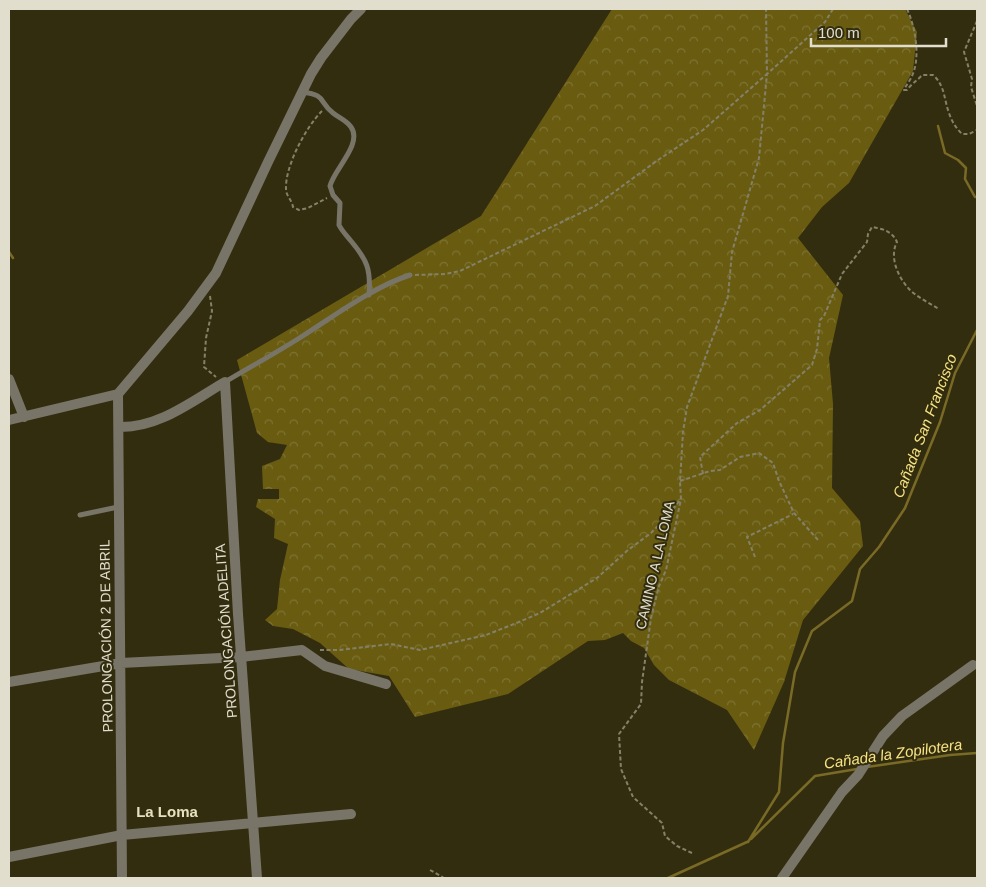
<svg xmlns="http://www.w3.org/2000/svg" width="986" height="887" viewBox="0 0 986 887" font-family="Helvetica,sans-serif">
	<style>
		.forest { fill: url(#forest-crowns) }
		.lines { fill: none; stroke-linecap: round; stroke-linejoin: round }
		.stream { stroke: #796b25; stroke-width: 2.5 }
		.path { stroke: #858169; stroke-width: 2; stroke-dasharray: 4 2.5; stroke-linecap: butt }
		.service { stroke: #787568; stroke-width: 5 }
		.minor { stroke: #787568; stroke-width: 10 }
		.labels { text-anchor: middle; stroke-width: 4; stroke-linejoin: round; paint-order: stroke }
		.street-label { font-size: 14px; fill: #e1decd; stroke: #332d10 }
		.water-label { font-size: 15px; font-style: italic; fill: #f7e382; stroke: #332d10 }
		.neighbourhood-label { font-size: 15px; font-weight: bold; fill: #e7e0be; stroke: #332d10 }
	</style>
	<defs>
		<pattern id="forest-crowns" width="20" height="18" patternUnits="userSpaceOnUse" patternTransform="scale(1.25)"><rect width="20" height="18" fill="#695c11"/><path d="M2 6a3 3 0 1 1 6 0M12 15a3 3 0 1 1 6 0" fill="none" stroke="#7e7332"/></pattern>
	</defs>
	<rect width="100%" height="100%" fill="#332d10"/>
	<path class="forest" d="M 612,9 L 905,9 L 917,32 L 913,71 L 849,183 L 822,207 L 798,238 L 843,295 L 829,358 L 833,404 L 832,488 L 860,521 L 863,546 L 803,620 L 784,682 L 754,750 L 727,710 L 669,680 L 654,665 L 644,648 L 631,641 L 623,633 L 605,640 L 588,641 L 508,694 L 415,717 L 389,676 L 349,669 L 320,643 L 293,629 L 273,626 L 265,620 L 277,609 L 280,580 L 288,544 L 274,538 L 275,519 L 256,507 L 258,499 L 279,499 L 279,489 L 263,489 L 262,466 L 280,459 L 287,445 L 268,442 L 257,433 L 237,360 L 481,216 Z"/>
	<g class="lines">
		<path class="stream" d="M 938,126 L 945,153 L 958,160 L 966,168 L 965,179 L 975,197 L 977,197
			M 9,252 L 13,258
			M 867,767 L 950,755 L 977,753
			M 751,839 L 815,776 L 857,769
			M 748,842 L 779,792 L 783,743 L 795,672 L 812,631 L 852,601 L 860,569 L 879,547 L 905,508 L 940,422 L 955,373 L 977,330
			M 668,878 L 747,842"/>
		<path class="path" d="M 907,9 C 915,26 921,57 912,76 C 910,81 906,85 904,90 L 907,90 C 911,84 917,81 922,75 L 933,75 C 945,85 944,100 949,113 C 952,122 956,128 962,134 L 969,134 L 977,130
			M 977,21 L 964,52 L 972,79 L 971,87 L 977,106
			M 322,111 C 306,127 285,166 286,189 C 286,196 292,200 293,207 L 299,210 L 308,208 L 327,198
			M 415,275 L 445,274 L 460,271 L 595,206 L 658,160 L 703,130 L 767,74 L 766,9
			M 210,296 L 212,311 L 206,338 L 204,367 L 216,377
			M 703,474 L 700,457 L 737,423 L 760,410 L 812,365 L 817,349 L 820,320 L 824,316 L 842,274 L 867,242 L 868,234 L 872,227 C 883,229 892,231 897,242 C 889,257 898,277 909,289 C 917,297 929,303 939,309
			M 680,481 L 710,471 L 720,470 L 740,457 L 759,453 L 773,463 L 779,481 L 794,513 L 818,540
			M 755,557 L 747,537 L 793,514
			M 320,650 L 340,650 L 391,644 L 420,650 L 486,635 L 514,624 L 540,613 L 597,578 L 628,550 L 651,533 L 668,516 L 680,500
			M 692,853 L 677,846 L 665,836 L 662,823 L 633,797 L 621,769 L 619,734 L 641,704 L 642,682 L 651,618 L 659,586 L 666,570 L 681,499 L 680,482 L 683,432 L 687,407 L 728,296 L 732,252 L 759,158 L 767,74 L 825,22 L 833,9
			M 430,870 L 444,878"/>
		<path class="service" d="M 302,92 C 327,95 318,101 333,113 C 339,118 346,120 351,127 C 363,144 334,169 330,186 L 333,195 L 340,203 L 339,225 C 342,231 347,236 351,241 C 367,260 371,269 369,295
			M 225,382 C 250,367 276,353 301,337 C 334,316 373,287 410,275
			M 80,515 L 118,507"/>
		<path class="minor" d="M 9,379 L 24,417
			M 118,394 L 122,878
			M 9,420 L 118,394 L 188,311 L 216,273 L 268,162 L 311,74 L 321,58 L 351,19 L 361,9
			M 119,427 C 159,428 192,401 225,382 L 238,614 L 257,878
			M 9,682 L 121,663 L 241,657 L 302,650 L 325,666 L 386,684
			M 9,857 L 122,835 L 351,814
			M 782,878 L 842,792 L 858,775 L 883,736 L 902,716 L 973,665"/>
	</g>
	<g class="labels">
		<g class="street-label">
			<text transform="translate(655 565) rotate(-77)" y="5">CAMINO A LA LOMA</text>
			<text transform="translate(226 631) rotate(-94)" y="5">PROLONGACIÓN ADELITA</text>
			<text transform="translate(106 636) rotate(-91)" y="5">PROLONGACIÓN 2 DE ABRIL</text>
		</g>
		<g class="water-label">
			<text transform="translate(925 426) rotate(-69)" y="5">Cañada San Francisco</text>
			<text transform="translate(893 754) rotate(-8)" y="5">Cañada la Zopilotera</text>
		</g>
		<g class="neighbourhood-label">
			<text x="167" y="817">La Loma</text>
		</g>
	</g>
	<rect width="986" height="887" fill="none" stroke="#e1decd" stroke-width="20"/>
	<path d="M811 38v8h135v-8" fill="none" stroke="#e1decd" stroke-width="2.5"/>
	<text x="818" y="38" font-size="15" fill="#e1decd" stroke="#332d10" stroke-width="4" paint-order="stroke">100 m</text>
</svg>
